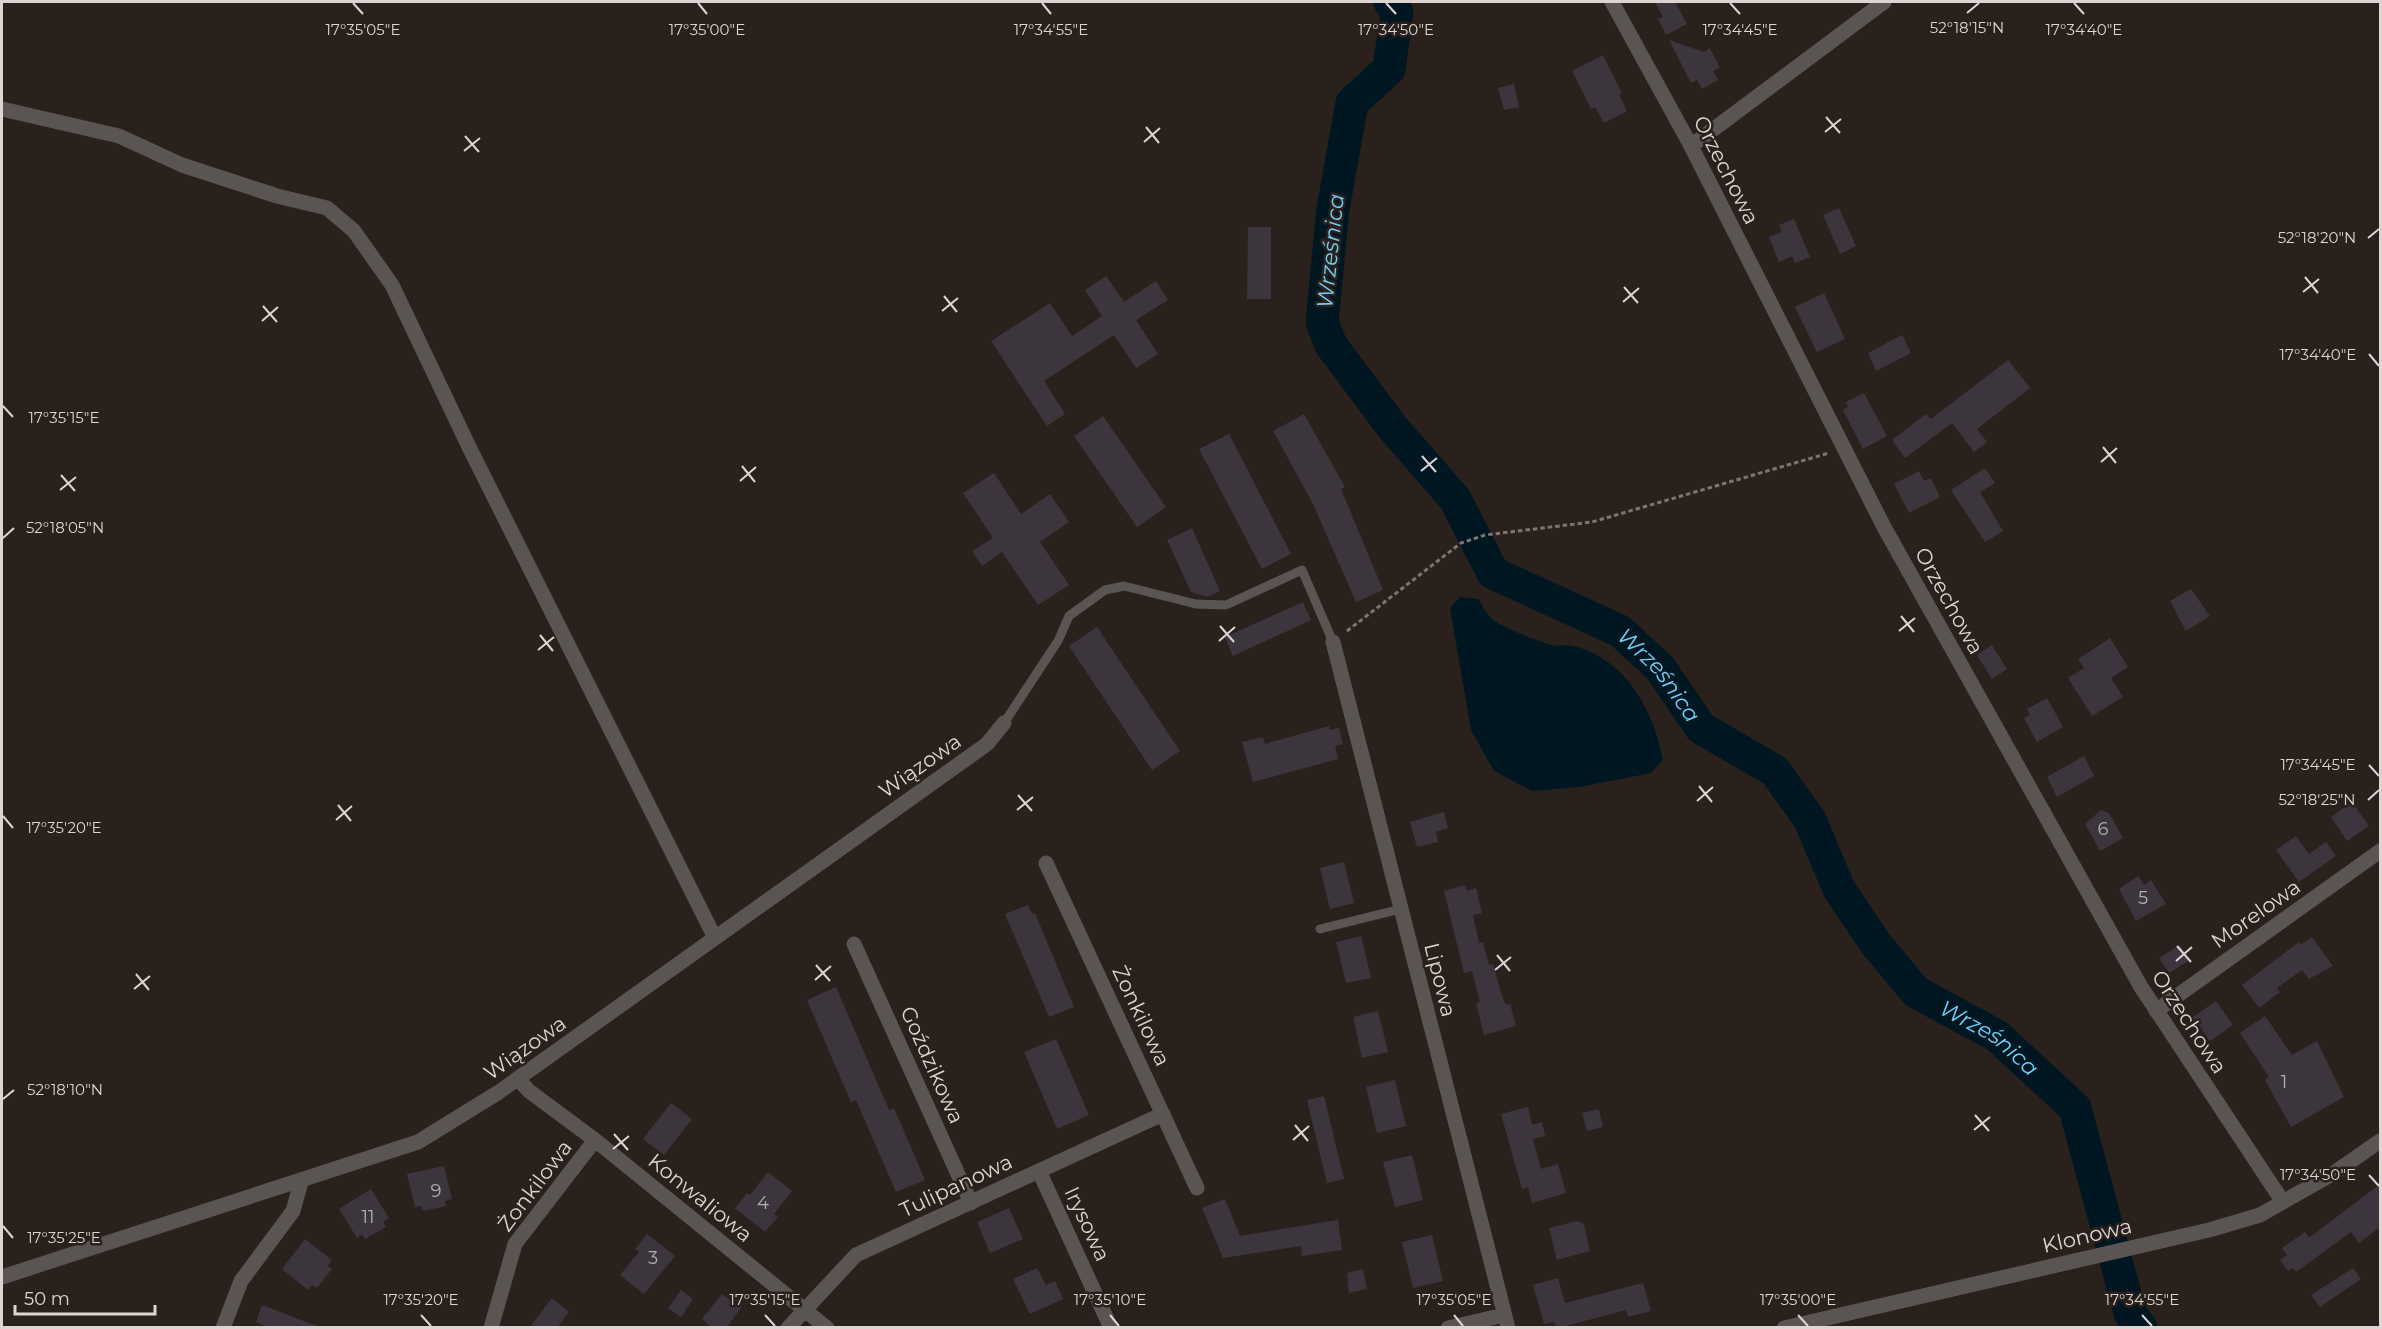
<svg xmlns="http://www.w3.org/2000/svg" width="2382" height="1329" viewBox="0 0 2382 1329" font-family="Montserrat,sans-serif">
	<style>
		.water { fill: #001722 }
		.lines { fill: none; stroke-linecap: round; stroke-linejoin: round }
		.river { stroke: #001722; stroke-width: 33 }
		.building { fill: #3d353d }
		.path { stroke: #7d7572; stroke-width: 3; stroke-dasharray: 4.5 3; stroke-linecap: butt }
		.lane { stroke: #5a5552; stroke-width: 9 }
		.street { stroke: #5a5552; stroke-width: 15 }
		.ticks { fill: none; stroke: #dcd5d3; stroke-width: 2 }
		.labels { text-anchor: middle; stroke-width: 5; stroke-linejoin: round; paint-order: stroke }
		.number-label { font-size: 18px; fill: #b4adae }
		.street-label { font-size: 21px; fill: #dcd5d3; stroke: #2a211d }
		.water-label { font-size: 22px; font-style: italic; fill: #71cef6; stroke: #2a211d }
		.ticks-label { font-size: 15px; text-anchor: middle; fill: #dcd5d3; stroke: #2a211d; stroke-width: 5; stroke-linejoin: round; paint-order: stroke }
	</style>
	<rect width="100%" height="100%" fill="#2a211d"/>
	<path class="water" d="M 1460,597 L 1478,599 C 1482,605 1486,613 1491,618 C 1500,627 1538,641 1551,645 C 1558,647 1566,644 1574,646 C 1627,660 1653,710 1663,760 L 1651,773 L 1579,787 L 1532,791 L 1494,771 L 1471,730 L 1450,608 Z"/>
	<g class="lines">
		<path class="river" id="s1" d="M 1390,2 L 1397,12 L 1389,69 L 1352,103 L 1333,209 L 1322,322 L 1331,345 L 1393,428 L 1455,499 L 1493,573 L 1620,631 L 1660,668 L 1701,728 L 1775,771 L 1810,820 L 1839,889 L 1876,944 L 1916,992 L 1997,1036 L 2075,1108 L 2130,1313 L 2141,1328"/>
	</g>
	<path class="building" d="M 1655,2 L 1675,2 L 1687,24 L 1666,35 L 1658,19 L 1663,17 Z
		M 1669,40 L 1704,52 L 1710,48 L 1720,68 L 1713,71 L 1718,80 L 1702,89 L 1697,80 L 1691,83 Z
		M 1603,55 L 1622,93 L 1619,94 L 1627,111 L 1604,123 L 1595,107 L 1591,109 L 1572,71 Z
		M 1514,84 L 1519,107 L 1504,110 L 1498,88 Z
		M 1839,208 L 1856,246 L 1840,254 L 1823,215 Z
		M 1794,219 L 1810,257 L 1795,263 L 1792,256 L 1779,262 L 1769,237 L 1782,232 L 1779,225 Z
		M 1248,227 L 1271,227 L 1271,299 L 1247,299 Z
		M 1106,276 L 1124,302 L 1156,281 L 1168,300 L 1136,320 L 1158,354 L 1136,368 L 1114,335 L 1044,381 L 1065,414 L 1047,426 L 991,341 L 1050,303 L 1072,336 L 1102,316 L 1085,290 Z
		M 1824,293 L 1845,339 L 1817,352 L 1795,307 Z
		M 1902,335 L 1911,353 L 1876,371 L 1868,353 Z
		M 2008,360 L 2030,388 L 1977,429 L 1987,442 L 1974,452 L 1952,423 L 1905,458 L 1892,440 L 1926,414 L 1931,419 Z
		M 1864,393 L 1887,436 L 1863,449 L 1843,410 L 1848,407 L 1846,402 Z
		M 1304,414 L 1345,487 L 1341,489 L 1383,590 L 1356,602 L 1313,504 L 1273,431 Z
		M 1103,416 L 1166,507 L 1137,527 L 1074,436 Z
		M 1229,434 L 1291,554 L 1262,569 L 1199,449 Z
		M 1985,468 L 1995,483 L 1980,492 L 2003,531 L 1985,542 L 1951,490 Z
		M 1919,471 L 1924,481 L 1931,478 L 1940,497 L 1909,513 L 1894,484 Z
		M 994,473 L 1021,514 L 1050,494 L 1069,522 L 1040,542 L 1069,585 L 1038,605 L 1002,552 L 982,566 L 972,551 L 993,538 L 963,493 Z
		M 1192,528 L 1220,591 L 1208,597 L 1191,592 L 1167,540 Z
		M 2191,589 L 2210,616 L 2186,631 L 2170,601 Z
		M 1303,602 L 1311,620 L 1233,656 L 1225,637 Z
		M 1097,627 L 1180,751 L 1152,770 L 1069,646 Z
		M 2110,638 L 2128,667 L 2111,678 L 2123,697 L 2092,716 L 2068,678 L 2084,668 L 2078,659 Z
		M 1992,645 L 2007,669 L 1992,679 L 1977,655 Z
		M 2047,698 L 2063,727 L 2037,742 L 2024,718 L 2030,715 L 2027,709 Z
		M 1329,726 L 1330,730 L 1339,728 L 1343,744 L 1335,746 L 1338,759 L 1253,782 L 1242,742 L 1263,737 L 1265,744 Z
		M 2084,756 L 2094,776 L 2057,797 L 2047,777 Z
		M 2352,802 L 2369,826 L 2347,841 L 2331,817 Z
		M 2101,810 L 2109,813 L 2123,838 L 2100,851 L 2085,824 Z
		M 1444,812 L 1448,828 L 1436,832 L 1438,842 L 1417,847 L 1410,822 Z
		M 2296,836 L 2309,854 L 2326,842 L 2336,856 L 2299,882 L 2276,850 Z
		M 1344,862 L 1354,903 L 1330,909 L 1320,868 Z
		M 2138,876 L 2144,885 L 2151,880 L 2166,904 L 2136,921 L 2119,889 Z
		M 1465,885 L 1467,891 L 1476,888 L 1482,913 L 1473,915 L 1479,943 L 1483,942 L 1489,965 L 1493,964 L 1502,996 L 1506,1005 L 1510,1004 L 1516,1026 L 1484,1035 L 1476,1003 L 1480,1002 L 1472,971 L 1464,973 L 1444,891 Z
		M 1028,905 L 1032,914 L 1035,913 L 1074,1007 L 1049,1017 L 1005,914 Z
		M 1361,936 L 1371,978 L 1346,983 L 1336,942 Z
		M 2312,937 L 2333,966 L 2309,979 L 2302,970 L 2277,988 L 2280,992 L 2259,1008 L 2242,985 L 2299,942 L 2300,945 Z
		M 2180,945 L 2190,960 L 2169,973 L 2159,958 Z
		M 836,987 L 889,1110 L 894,1108 L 925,1180 L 896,1192 L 856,1100 L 851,1102 L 807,1000 Z
		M 2216,1001 L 2233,1025 L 2210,1041 L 2193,1017 Z
		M 1378,1011 L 1388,1052 L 1362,1058 L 1353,1017 Z
		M 2265,1016 L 2292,1055 L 2317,1041 L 2344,1097 L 2291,1127 L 2265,1080 L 2269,1077 L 2240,1033 Z
		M 1056,1039 L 1089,1115 L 1057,1129 L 1024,1052 Z
		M 1395,1080 L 1406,1126 L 1377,1133 L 1366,1087 Z
		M 1324,1096 L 1344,1179 L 1327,1183 L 1307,1100 Z
		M 671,1103 L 692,1119 L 664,1155 L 643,1139 Z
		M 1528,1107 L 1532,1125 L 1542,1122 L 1545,1136 L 1533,1139 L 1541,1169 L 1558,1164 L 1566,1193 L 1532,1203 L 1528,1187 L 1522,1189 L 1501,1114 Z
		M 1599,1109 L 1603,1127 L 1587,1131 L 1582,1113 Z
		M 1412,1155 L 1423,1200 L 1395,1207 L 1383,1162 Z
		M 444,1166 L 452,1199 L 445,1201 L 446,1206 L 423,1211 L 421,1206 L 415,1207 L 407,1174 Z
		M 768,1172 L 792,1191 L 774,1214 L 778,1217 L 765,1232 L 735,1208 L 747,1193 L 750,1195 Z
		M 2380,1184 L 2380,1227 L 2359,1243 L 2351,1232 L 2296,1272 L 2293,1268 L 2288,1271 L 2280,1260 L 2287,1255 L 2282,1248 L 2305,1232 L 2309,1238 Z
		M 371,1189 L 389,1218 L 383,1222 L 386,1227 L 365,1239 L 362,1234 L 357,1238 L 339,1209 Z
		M 1225,1199 L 1240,1236 L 1338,1220 L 1342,1250 L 1302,1256 L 1301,1246 L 1223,1258 L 1202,1208 Z
		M 1009,1208 L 1023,1239 L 990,1253 L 977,1222 Z
		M 1577,1221 L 1584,1224 L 1590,1251 L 1557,1260 L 1549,1228 Z
		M 647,1234 L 675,1256 L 644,1294 L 620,1275 L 639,1252 L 635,1249 Z
		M 1432,1235 L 1443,1281 L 1413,1288 L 1402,1242 Z
		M 305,1239 L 332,1260 L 328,1266 L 332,1269 L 317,1288 L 312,1285 L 308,1290 L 282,1269 Z
		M 1037,1268 L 1046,1285 L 1055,1281 L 1063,1299 L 1030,1314 L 1013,1279 Z
		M 2353,1268 L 2361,1279 L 2320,1307 L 2311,1295 Z
		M 1363,1269 L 1367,1289 L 1349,1293 L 1347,1273 Z
		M 1558,1278 L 1565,1303 L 1643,1283 L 1651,1311 L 1628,1317 L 1626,1310 L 1558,1328 L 1554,1322 L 1544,1324 L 1533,1285 Z
		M 681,1290 L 693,1299 L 681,1317 L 668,1308 Z
		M 722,1294 L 741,1308 L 726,1328 L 712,1328 L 702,1319 Z
		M 552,1298 L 569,1312 L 557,1328 L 529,1328 Z
		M 262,1305 L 317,1326 L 317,1328 L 270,1328 L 256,1322 Z"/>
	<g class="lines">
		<path class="path" d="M 1347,631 L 1461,543 L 1485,535 L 1592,522 L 1829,453"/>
		<path class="lane" d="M 1004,723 L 1058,641 L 1069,616 L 1105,590 L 1124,586 L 1196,604 L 1226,605 L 1302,570 L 1333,642
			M 1320,929 L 1401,909"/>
		<path class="street" d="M 1612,2 L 1691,146 L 1884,527 L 2141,987 L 2283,1202
			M 2,109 L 119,136 L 182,165 L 277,196 L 327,208 L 354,231 L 392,285 L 470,449 L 715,938
			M 1691,146 L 1884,2
			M 1333,642 L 1508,1328
			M 1046,863 L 1197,1188
			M 854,944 L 971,1203
			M 2156,1011 L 2380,851
			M 518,1079 L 529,1091 L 595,1140 L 827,1328
			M 1039,1171 L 1111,1328
			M 2,1277 L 418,1142 L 499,1092 L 987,744 L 1004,723
			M 223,1328 L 241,1281 L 293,1211 L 301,1182
			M 491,1328 L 515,1244 L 595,1140
			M 788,1328 L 856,1255 L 1163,1114
			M 1448,1328 L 1504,1315
			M 1784,1328 L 2209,1230 L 2260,1215 L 2334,1173 L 2380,1141"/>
	</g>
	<path class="ticks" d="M 353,3 L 363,14M 698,3 L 707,14M 1042,3 L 1051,14M 1386,3 L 1396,14M 1730,3 L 1740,14M 2074,3 L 2084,14M 1967,13 L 1979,3M 1826,117 L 1840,133M 1146,127 L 1159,143M 1825,132 L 1841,119M 465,136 L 479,152M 1144,142 L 1160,128M 464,151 L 480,138M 2368,238 L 2379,229M 2305,277 L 2318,293M 1624,287 L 1638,303M 2303,292 L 2319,279M 944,296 L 957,312M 1623,302 L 1639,288M 263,306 L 277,322M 942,311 L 958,298M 262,321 L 278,307M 2369,354 L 2379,366M 3,406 L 13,417M 2103,447 L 2116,463M 1422,456 L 1436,472M 2101,462 L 2117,448M 742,466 L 755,482M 1421,471 L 1437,458M 61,475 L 75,491M 740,481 L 756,467M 60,490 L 76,477M 3,538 L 14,528M 1901,616 L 1914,632M 1220,626 L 1234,642M 1899,631 L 1915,618M 540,635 L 553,651M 1219,641 L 1235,627M 538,650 L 554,637M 2369,765 L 2379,776M 1699,786 L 1712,802M 1018,795 L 1032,811M 2368,800 L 2379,790M 1697,801 L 1713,787M 338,805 L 351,821M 1017,810 L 1033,797M 3,816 L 13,828M 336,820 L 352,806M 2177,946 L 2191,962M 1497,955 L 1510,971M 2176,961 L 2192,947M 816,965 L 830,981M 1495,970 L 1511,957M 136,974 L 149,990M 815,980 L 831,966M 134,989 L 150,976M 3,1099 L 14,1090M 1975,1115 L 1989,1131M 1295,1125 L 1308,1141M 1974,1130 L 1990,1117M 614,1134 L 628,1150M 1293,1140 L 1309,1126M 613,1149 L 629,1136M 2369,1175 L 2379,1186M 3,1226 L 13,1238M 421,1315 L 431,1326M 765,1315 L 775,1326M 1110,1315 L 1119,1326M 1454,1315 L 1463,1326M 1798,1315 L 1808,1326M 2142,1315 L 2152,1326"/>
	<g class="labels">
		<g class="number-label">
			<text x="2103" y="835">6</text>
			<text x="2143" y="904">5</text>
			<text x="2284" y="1088">1</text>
			<text x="436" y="1197">9</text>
			<text x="763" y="1209">4</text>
			<text x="368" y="1223">11</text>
			<text x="653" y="1264">3</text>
		</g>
		<g class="street-label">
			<text transform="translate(1726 170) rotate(63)" y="7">Orzechowa</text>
			<text transform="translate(1949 601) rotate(61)" y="7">Orzechowa</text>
			<text transform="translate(920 766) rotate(-35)" y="7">Wiązowa</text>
			<text transform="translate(2256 914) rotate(-35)" y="7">Morelowa</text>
			<text transform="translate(1440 980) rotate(76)" y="7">Lipowa</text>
			<text transform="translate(1141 1016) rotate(65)" y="7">Żonkilowa</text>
			<text transform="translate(2189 1022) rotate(57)" y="7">Orzechowa</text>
			<text transform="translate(525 1048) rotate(-35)" y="7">Wiązowa</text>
			<text transform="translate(932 1065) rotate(66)" y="7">Goździkowa</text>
			<text transform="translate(535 1186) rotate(-53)" y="7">Żonkilowa</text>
			<text transform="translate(956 1186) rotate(-25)" y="7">Tulipanowa</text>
			<text transform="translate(700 1198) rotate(39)" y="7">Konwaliowa</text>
			<text transform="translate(1087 1224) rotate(65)" y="7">Irysowa</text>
			<text transform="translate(2087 1236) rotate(-13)" y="7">Klonowa</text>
		</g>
		<g class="water-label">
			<text transform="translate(1330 251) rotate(-84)" y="8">Wrześnica</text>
			<text dy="8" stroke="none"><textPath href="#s1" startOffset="846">Wrześnica</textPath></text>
			<text dy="8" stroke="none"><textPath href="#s1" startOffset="1350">Wrześnica</textPath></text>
		</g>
	</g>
	<g class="ticks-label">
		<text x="1967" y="33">52°18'15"N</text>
		<text x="363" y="35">17°35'05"E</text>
		<text x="707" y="35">17°35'00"E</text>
		<text x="1051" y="35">17°34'55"E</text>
		<text x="1396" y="35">17°34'50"E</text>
		<text x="1740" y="35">17°34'45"E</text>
		<text x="2084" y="35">17°34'40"E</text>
		<text x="2317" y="243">52°18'20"N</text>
		<text x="2318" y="360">17°34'40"E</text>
		<text x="64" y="423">17°35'15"E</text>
		<text x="65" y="533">52°18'05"N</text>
		<text x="2318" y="770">17°34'45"E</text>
		<text x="2317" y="805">52°18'25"N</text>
		<text x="64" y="833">17°35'20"E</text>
		<text x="65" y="1095">52°18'10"N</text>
		<text x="2318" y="1180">17°34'50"E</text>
		<text x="64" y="1243">17°35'25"E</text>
		<text x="421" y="1305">17°35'20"E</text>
		<text x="765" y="1305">17°35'15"E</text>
		<text x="1110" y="1305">17°35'10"E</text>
		<text x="1454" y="1305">17°35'05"E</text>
		<text x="1798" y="1305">17°35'00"E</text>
		<text x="2142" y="1305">17°34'55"E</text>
	</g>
	<rect width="2382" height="1329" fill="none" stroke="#dcd5d3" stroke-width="6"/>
	<path d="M15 1305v9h140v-9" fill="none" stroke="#dcd5d3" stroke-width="3"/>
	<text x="24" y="1305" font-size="18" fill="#dcd5d3" stroke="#2a211d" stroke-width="4.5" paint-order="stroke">50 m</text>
</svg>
